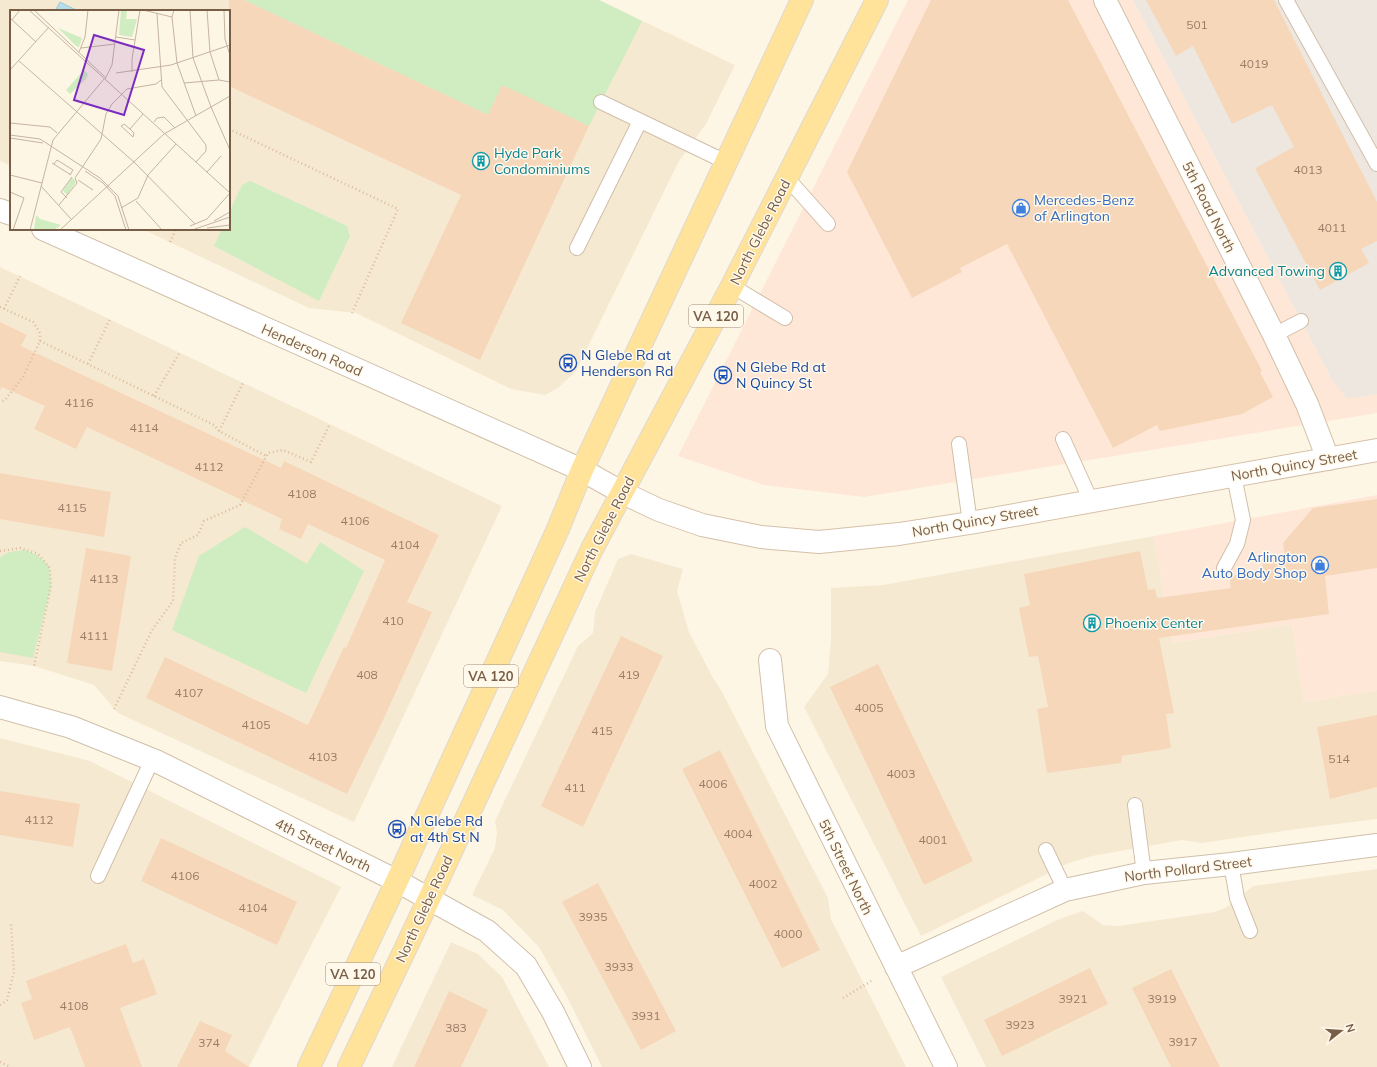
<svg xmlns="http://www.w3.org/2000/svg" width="1377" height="1067" viewBox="0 0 1377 1067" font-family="Mulish,sans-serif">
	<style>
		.residential { fill: #f6e9d2 }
		.commercial { fill: #ffe7d7 }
		.industrial { fill: #ede7df }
		.green { fill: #cfedc1 }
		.water { fill: #b7dde9; stroke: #9cccdc }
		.building { fill: #f6d7ba }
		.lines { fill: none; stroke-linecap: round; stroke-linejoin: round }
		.service-casing { stroke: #d0bfa9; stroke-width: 16 }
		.minor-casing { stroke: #d0bfa9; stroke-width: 24 }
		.tertiary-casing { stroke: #d0bfa9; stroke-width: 24 }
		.secondary-casing { stroke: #d6c1a9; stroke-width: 24 }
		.primary-casing { stroke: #dfd8d3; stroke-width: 24 }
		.path { stroke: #dbbb9c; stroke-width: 2.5; stroke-dasharray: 1 3; stroke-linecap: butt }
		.service { stroke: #fff; stroke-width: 14 }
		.minor { stroke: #fff; stroke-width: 22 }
		.tertiary { stroke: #fff; stroke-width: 22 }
		.secondary { stroke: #fff; stroke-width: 22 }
		.primary { stroke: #ffe39a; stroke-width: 22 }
		.labels { text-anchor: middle; stroke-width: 3; stroke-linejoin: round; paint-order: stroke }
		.number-label { font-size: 12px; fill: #987c64 }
		.shield { fill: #fff9ec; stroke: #a18c78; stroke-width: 1 }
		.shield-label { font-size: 13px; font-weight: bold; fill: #795e47 }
		.culture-label { font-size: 14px; fill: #0d838f; stroke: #fff9ec; text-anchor: start }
		.shop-label { font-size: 14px; fill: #366cbe; stroke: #fff9ec; text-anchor: start }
		.street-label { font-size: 14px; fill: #795e47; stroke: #fff9ec }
		.transit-label { font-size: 14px; fill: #164399; stroke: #fff9ec; text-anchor: start }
		.inset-road { fill: none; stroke: #c5b4a0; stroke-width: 1 }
		.view { fill: #7b2cbf; fill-opacity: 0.15; stroke: #7b2cbf; stroke-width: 2 }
		.inset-edge { fill: none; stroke: #795e47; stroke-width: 2 }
	</style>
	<rect width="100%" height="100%" fill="#fef6e4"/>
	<path class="residential" d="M 0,0 L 599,0 L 735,65 L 706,124 L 679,161 L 576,371 L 558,388 L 545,395 L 511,389 L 356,313 L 309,308 L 142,229 L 229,229 L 229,11 L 11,11 L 11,166 L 0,161 Z
		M 0,267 L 502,506 L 354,822 L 118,713 L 94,685 L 34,666 L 0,661 Z
		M 1154,536 L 1172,643 L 1292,624 L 1304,702 L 1377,690 L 1377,819 L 1297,829 L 1202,843 L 1182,840 L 1092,856 L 1069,863 L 921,936 L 804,707 L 828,674 L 831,639 L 831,588 L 883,585 Z
		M 631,554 L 683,569 L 677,591 L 689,632 L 713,678 L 721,690 L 828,898 L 831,919 L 906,1067 L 602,1067 L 567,997 L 539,947 L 503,910 L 472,895 L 495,848 L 497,833 L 495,821 L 578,646 L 593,633 L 595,612 L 618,559 Z
		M 0,738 L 90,761 L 341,887 L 249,1067 L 0,1067 Z
		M 1377,869 L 1377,1067 L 986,1067 L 941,977 L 1057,920 L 1083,911 L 1103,925 L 1118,926 L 1215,912 L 1227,907 L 1253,886 Z
		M 451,942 L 478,954 L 502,977 L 549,1067 L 392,1067 Z"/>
	<path class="commercial" d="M 908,0 L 1133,0 L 1332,380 L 1362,397 L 1377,394 L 1377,413 L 864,497 L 764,485 L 678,456 Z
		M 1377,495 L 1377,690 L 1304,702 L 1292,624 L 1172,643 L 1154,536 Z"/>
	<path class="industrial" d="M 1133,0 L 1377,0 L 1377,394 L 1362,397 L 1347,398 L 1332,380 Z"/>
	<path class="green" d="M 244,0 L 599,0 L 642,21 L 589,126 L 502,86 L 488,115 Z
		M 250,181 L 347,226 L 350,236 L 319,301 L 214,246 L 222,229 L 229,229 L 229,213 L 242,185 Z
		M 245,527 L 307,564 L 320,542 L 364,571 L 306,693 L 172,630 L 199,556 Z
		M 24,550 L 37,555 L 49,566 L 51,587 L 33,658 L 0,652 L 0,557 L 9,552 Z"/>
	<path class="water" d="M 60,2 L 78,11 L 55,11 Z"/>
	<path class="building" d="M 229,0 L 244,0 L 488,115 L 502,85 L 589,126 L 480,360 L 401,323 L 461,195 L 229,86 Z
		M 931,0 L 1068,0 L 1262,371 L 1260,372 L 1273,397 L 1242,414 L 1160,431 L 1157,425 L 1113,448 L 1007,244 L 960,268 L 962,272 L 912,298 L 847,172 Z
		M 1146,0 L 1274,0 L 1377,202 L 1377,241 L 1361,249 L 1369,263 L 1320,290 L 1255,168 L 1294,147 L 1272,105 L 1232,124 L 1193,46 L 1176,56 Z
		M 0,322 L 27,335 L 21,346 L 281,468 L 284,461 L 439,535 L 407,602 L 432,612 L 384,718 L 347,794 L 146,698 L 165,657 L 308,725 L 344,647 L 346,648 L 385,560 L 308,524 L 301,539 L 279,529 L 282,519 L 87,427 L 76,449 L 34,429 L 45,406 L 2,387 L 0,391 Z
		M 0,473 L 111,492 L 104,537 L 0,519 Z
		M 1377,499 L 1377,568 L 1325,576 L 1329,614 L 1159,638 L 1174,713 L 1166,714 L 1171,748 L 1122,756 L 1121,763 L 1047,773 L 1037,709 L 1048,707 L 1038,656 L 1029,657 L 1019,608 L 1030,605 L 1024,574 L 1140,551 L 1148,590 L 1155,589 L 1157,598 L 1231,588 L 1229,576 L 1263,571 L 1262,562 L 1285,558 L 1283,543 L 1313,508 Z
		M 86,548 L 131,556 L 112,671 L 67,663 Z
		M 621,636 L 663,656 L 583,827 L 541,806 Z
		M 878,664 L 973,861 L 924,885 L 830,687 Z
		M 1377,715 L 1377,787 L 1330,799 L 1317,727 Z
		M 720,750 L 820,950 L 782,968 L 682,769 Z
		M 0,791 L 80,804 L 73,847 L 0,835 Z
		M 161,838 L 297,902 L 277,945 L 141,881 Z
		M 598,883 L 676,1031 L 641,1050 L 562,902 Z
		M 126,944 L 133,963 L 144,959 L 157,994 L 120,1008 L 142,1067 L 85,1067 L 70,1027 L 34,1040 L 21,1003 L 32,999 L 26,981 Z
		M 1090,968 L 1108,1004 L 1002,1056 L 984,1020 Z
		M 1171,969 L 1220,1067 L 1171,1067 L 1132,988 Z
		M 449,991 L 488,1010 L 461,1067 L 414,1067 Z
		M 200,1021 L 232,1035 L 225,1051 L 249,1067 L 177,1067 Z"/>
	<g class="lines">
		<g class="service-casing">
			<path id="service" d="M 1286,0 L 1377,164
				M 601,102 L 726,162
				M 787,178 L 828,224
				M 577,248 L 640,121
				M 732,286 L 785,318
				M 1274,335 L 1301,321
				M 1063,439 L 1091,501
				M 959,444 L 970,523
				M 1224,568 L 1237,544 L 1243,520 L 1234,476
				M 1135,805 L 1144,873
				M 1046,850 L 1065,890
				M 1231,864 L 1237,898 L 1250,931
				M 98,876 L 152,760"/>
		</g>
		<g class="minor-casing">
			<path id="minor" d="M 1105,0 L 1274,335 L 1307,404 L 1328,459
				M 770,660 L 777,726 L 946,1067
				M 0,707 L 71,727 L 158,762 L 397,881 L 487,931 L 526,966 L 553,1012 L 580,1067
				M 896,967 L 1065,890 L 1144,873 L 1231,864 L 1377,845"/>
		</g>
		<g class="tertiary-casing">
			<path id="tertiary" d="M 0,210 L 11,214
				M 43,229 L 582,470"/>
		</g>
		<g class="secondary-casing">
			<path id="secondary" d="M 582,470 L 623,493 L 659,510 L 702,525 L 761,537 L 819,542 L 899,534 L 970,523 L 1377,450"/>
		</g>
		<g class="primary-casing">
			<path id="primary" d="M 309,1067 L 397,881 L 558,529 L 582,470 L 802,0
				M 349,1067 L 429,899 L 592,549 L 732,286 L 877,0"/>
		</g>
		<path class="path" d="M 229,129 L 398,209 L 352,313
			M 170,242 L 176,229
			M 0,307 L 33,322 L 40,333 L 40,341 L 23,377 L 5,400 L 0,402
			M 4,309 L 20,276
			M 40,341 L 214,425 L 219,431 L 266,456
			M 88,364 L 110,319
			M 154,396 L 180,352
			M 219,431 L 243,383
			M 0,551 L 20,548 L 38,554 L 50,568 L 51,586 L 34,666
			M 114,709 L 152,630 L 173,601 L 175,558 L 181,543 L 198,535 L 204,521 L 240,505 L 268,453 L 283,450 L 311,462 L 330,424
			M 843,998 L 873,980
			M 0,1005 L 7,1000 L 14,972 L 11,923
			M 0,1062 L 11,1067"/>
		<use href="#service" class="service"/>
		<use href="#minor" class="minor"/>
		<use href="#tertiary" class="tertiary"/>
		<use href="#secondary" class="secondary"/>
		<use href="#primary" class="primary"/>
	</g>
	<defs>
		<g id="building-ring" transform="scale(0.9)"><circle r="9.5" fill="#fff9ec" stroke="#0f9aa8" stroke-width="1.5"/><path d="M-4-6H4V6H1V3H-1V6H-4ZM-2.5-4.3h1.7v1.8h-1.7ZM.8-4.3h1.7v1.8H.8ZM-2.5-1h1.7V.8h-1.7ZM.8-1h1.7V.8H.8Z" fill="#0f9aa8"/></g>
		<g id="shop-ring" transform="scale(0.9)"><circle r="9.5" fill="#fff9ec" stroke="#3f7fe0" stroke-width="1.5"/><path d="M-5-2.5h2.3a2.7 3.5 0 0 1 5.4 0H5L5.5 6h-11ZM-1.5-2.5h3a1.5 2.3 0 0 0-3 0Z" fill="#3f7fe0"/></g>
		<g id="bus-ring" transform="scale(0.9)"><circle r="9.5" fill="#fff9ec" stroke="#1a4fb4" stroke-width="1.5"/><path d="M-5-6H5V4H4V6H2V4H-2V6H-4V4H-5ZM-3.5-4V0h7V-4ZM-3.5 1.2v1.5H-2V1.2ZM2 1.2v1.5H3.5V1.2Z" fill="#1a4fb4"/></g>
	</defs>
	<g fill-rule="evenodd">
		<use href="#building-ring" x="481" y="161"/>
		<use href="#shop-ring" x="1021" y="208"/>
		<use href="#building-ring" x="1338" y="271"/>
		<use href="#bus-ring" x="568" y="363"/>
		<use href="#bus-ring" x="723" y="375"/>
		<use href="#shop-ring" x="1320" y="565"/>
		<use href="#building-ring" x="1092" y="623"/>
		<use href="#bus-ring" x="397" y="829"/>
	</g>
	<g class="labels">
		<g class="number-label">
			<text x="1197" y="29">501</text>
			<text x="1254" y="68">4019</text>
			<text x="1308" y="174">4013</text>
			<text x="1332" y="232">4011</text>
			<text x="79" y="407">4116</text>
			<text x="144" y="432">4114</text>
			<text x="209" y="471">4112</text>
			<text x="302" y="498">4108</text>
			<text x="72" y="512">4115</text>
			<text x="355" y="525">4106</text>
			<text x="405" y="549">4104</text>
			<text x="104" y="583">4113</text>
			<text x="393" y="625">410</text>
			<text x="94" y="640">4111</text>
			<text x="367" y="679">408</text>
			<text x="629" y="679">419</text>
			<text x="189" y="697">4107</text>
			<text x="869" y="712">4005</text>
			<text x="256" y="729">4105</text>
			<text x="602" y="735">415</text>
			<text x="323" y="761">4103</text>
			<text x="1339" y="763">514</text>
			<text x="901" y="778">4003</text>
			<text x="713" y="788">4006</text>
			<text x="575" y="792">411</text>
			<text x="39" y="824">4112</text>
			<text x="738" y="838">4004</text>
			<text x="933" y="844">4001</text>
			<text x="185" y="880">4106</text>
			<text x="763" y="888">4002</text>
			<text x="253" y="912">4104</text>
			<text x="593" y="921">3935</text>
			<text x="788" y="938">4000</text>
			<text x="619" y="971">3933</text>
			<text x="1073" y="1003">3921</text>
			<text x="1162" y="1003">3919</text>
			<text x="74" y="1010">4108</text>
			<text x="646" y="1020">3931</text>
			<text x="1020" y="1029">3923</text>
			<text x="456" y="1032">383</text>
			<text x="1183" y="1046">3917</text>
			<text x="209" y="1047">374</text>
		</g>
		<g class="shield">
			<rect x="689" y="305" width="54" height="22" rx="3"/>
			<rect x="464" y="665" width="54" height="22" rx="3"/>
			<rect x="326" y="963" width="54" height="22" rx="3"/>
		</g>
		<g class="shield-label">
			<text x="716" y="321">VA 120</text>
			<text x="491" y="681">VA 120</text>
			<text x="353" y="979">VA 120</text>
		</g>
		<g class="culture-label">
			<text x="494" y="158">Hyde Park<tspan x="494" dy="16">Condominiums</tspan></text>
			<text x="1325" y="276" text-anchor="end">Advanced Towing</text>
			<text x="1105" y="628">Phoenix Center</text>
		</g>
		<g class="shop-label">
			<text x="1034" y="205">Mercedes-Benz<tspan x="1034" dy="16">of Arlington</tspan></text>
			<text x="1307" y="562" text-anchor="end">Arlington<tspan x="1307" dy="16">Auto Body Shop</tspan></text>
		</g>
		<g class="street-label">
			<text transform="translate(1209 207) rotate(63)" y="5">5th Road North</text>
			<text transform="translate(760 232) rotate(-63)" y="5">North Glebe Road</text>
			<text transform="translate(312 350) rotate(24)" y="5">Henderson Road</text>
			<text transform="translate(1294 465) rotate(-10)" y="5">North Quincy Street</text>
			<text transform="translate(975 521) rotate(-10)" y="5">North Quincy Street</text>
			<text transform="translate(604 529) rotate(-63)" y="5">North Glebe Road</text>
			<text transform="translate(323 845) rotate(26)" y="5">4th Street North</text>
			<text transform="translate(846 867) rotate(64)" y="5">5th Street North</text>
			<text transform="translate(1188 869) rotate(-7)" y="5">North Pollard Street</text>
			<text transform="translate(424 909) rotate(-65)" y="5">North Glebe Road</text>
		</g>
		<g class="transit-label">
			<text x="581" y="360">N Glebe Rd at<tspan x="581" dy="16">Henderson Rd</tspan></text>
			<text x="736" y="372">N Glebe Rd at<tspan x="736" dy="16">N Quincy St</tspan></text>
			<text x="410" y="826">N Glebe Rd<tspan x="410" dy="16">at 4th St N</tspan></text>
		</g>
	</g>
	<g transform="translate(10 10)">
		<rect width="220" height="220" fill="#fef6e4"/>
		<path d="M 111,0 L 117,0 L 116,9 L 127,9 L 122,27 L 109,25 ZM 48,18 L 72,28 L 69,37 L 66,36 ZM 74,60 L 78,64 L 76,69 L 60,84 L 56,80 ZM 62,167 L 66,172 L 57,185 L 53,181 ZM 26,205 L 30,209 L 51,215 L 45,219 L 24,219 Z" fill="#cfedc1"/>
		<path class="inset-road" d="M 19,0 L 220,183M 24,0 L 96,68M 133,0 L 162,7M 164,0 L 162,7 L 167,53 L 186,106M 180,0 L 183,48 L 201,97 L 220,140M 197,0 L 200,42 L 209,70M 214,0 L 215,29 L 220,45M 147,4 L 152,77 L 196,135 L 196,141 L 186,152M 0,8 L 26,32M 2,10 L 10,0M 106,27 L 125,30M 71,38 L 105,34M 69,42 L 75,27 L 78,0M 9,51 L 124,152 L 185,214M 0,60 L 39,17M 122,62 L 122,49 L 130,0M 106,63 L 161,55 L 220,35M 95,69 L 102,55 L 109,0M 174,73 L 209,70 L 220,72M 0,79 L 0,106M 144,112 L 147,108 L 154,107 L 165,118M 0,113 L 40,117 L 47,123M 120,119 L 114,114 L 111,116 L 123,127 L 124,123 L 120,119 L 133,104M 0,125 L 30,129 L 90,168 L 108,186 L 119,220M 0,128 L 33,133M 42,153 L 61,165M 44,154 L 47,150 L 63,160 L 60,165M 75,161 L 93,173 L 105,186 L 116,220M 197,162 L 211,146M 0,165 L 32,173M 68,170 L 83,180M 31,176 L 61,209M 0,182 L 14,188 L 3,220M 57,188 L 51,182 L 62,167M 126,191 L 152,220M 49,195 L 67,173 L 65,168 L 91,129 L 96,104 L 102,94 L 117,79 L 146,74 L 151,70M 111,198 L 128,188 L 138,165 L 166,134M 204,211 L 220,202M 180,216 L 197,209 L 220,183M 197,218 L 220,215M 20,220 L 43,130 L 94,69M 50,220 L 154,124 L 220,86M 182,220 L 220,207"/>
		<path class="view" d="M 84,25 L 134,40 L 114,105 L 64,90 Z"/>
		<rect width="220" height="220" class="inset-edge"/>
	</g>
	<g transform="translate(1341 1031) rotate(73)" stroke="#fff9ec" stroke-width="3" paint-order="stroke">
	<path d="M0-3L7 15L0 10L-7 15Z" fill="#795e47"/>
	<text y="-6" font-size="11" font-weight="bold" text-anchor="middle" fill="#795e47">N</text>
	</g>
</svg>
